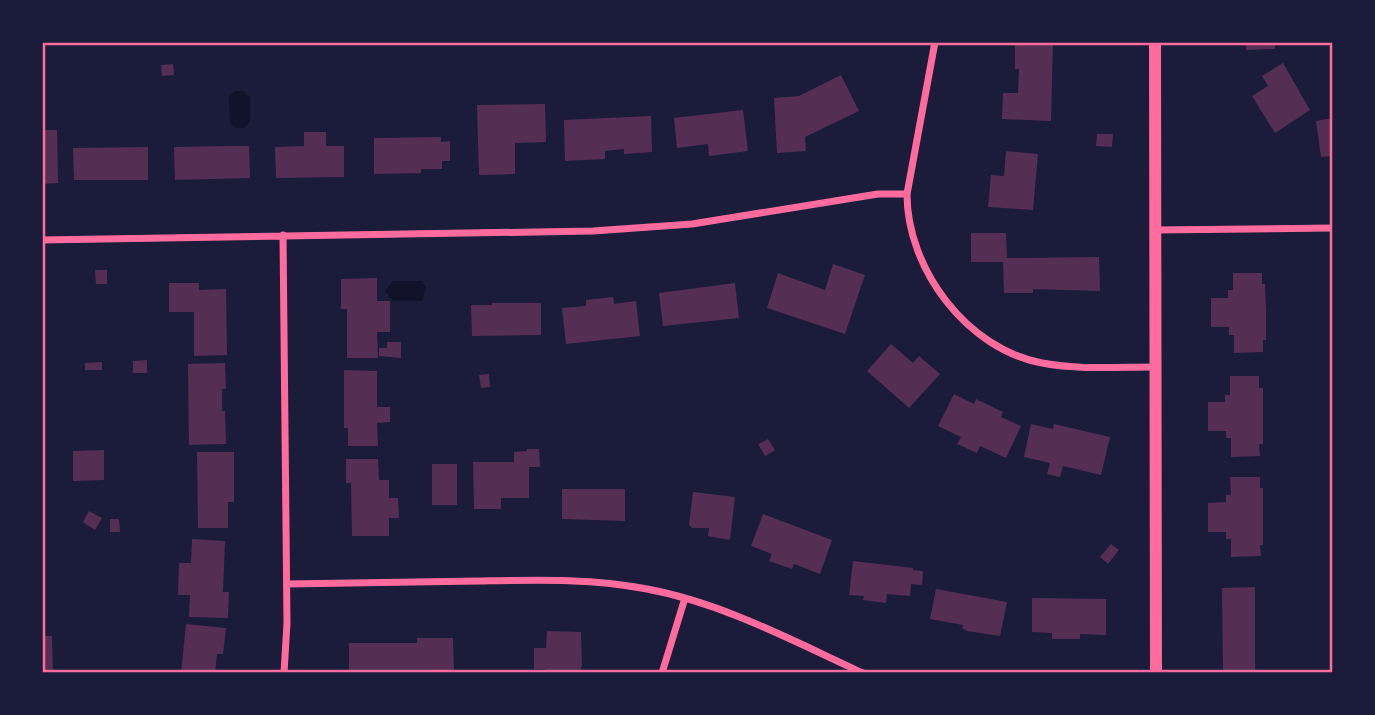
<svg xmlns="http://www.w3.org/2000/svg" width="1375" height="715" viewBox="0 0 1375 715" font-family="'Titillium Web',sans-serif">
	<style>
		.water { fill: #12122b }
		.building { fill: #542f53 }
		.lines { fill: none; stroke-linecap: round; stroke-linejoin: round }
		.minor { stroke: #ff6b9d; stroke-width: 7 }
		.tertiary { stroke: #ff6b9d; stroke-width: 12 }
		.neatline { fill: none; stroke: #ff6b9d; stroke-width: 2.5 }
	</style>
	<rect width="100%" height="100%" fill="#1b1b3a"/>
	<path class="water" d="M 235,91 L 243,91 L 250,97 L 250,121 L 244,128 L 236,128 L 230,123 L 229,97 Z
		M 393,281 L 422,281 L 426,288 L 422,301 L 393,301 L 385,291 Z"/>
	<path class="building" d="M 1015,42 L 1053,42 L 1051,121 L 1002,119 L 1003,93 L 1018,93 L 1019,69 L 1015,69 Z
		M 1246,42 L 1275,42 L 1275,49 L 1246,50 Z
		M 1283,63 L 1310,110 L 1275,133 L 1252,96 L 1268,86 L 1262,76 Z
		M 173,64 L 174,75 L 162,76 L 161,65 Z
		M 841,75 L 859,111 L 805,137 L 806,151 L 777,153 L 774,98 L 799,96 Z
		M 545,104 L 546,142 L 515,143 L 515,174 L 479,175 L 477,105 Z
		M 743,110 L 748,151 L 709,156 L 708,144 L 677,148 L 674,118 Z
		M 651,116 L 652,152 L 624,154 L 624,149 L 605,151 L 605,159 L 565,161 L 564,120 Z
		M 1333,118 L 1333,156 L 1321,157 L 1316,121 Z
		M 42,130 L 57,130 L 58,183 L 42,184 Z
		M 304,132 L 326,132 L 326,146 L 344,146 L 344,177 L 276,178 L 275,147 L 304,146 Z
		M 1097,134 L 1113,134 L 1112,147 L 1096,146 Z
		M 441,137 L 441,142 L 450,141 L 450,161 L 442,161 L 442,169 L 421,169 L 421,173 L 374,174 L 374,138 Z
		M 228,146 L 249,146 L 250,178 L 175,180 L 174,147 Z
		M 148,147 L 148,180 L 74,180 L 73,148 Z
		M 1006,151 L 1038,154 L 1033,210 L 988,207 L 991,175 L 1004,176 Z
		M 971,233 L 1006,233 L 1007,258 L 1099,257 L 1100,291 L 1033,289 L 1033,293 L 1004,293 L 1003,262 L 971,262 Z
		M 833,264 L 865,275 L 845,334 L 767,308 L 778,273 L 825,290 Z
		M 95,270 L 107,270 L 107,284 L 96,284 Z
		M 1233,273 L 1262,273 L 1262,284 L 1265,284 L 1266,312 L 1266,340 L 1263,340 L 1263,352 L 1234,353 L 1234,335 L 1229,335 L 1229,327 L 1211,327 L 1211,298 L 1228,298 L 1228,290 L 1233,290 Z
		M 377,278 L 377,301 L 390,301 L 390,332 L 377,332 L 378,358 L 347,358 L 347,309 L 341,309 L 341,279 Z
		M 169,283 L 199,283 L 199,290 L 226,289 L 227,355 L 194,356 L 194,312 L 169,312 Z
		M 735,283 L 739,318 L 663,326 L 659,293 Z
		M 613,297 L 614,304 L 636,301 L 640,336 L 566,344 L 562,308 L 586,306 L 586,300 Z
		M 492,303 L 541,303 L 541,335 L 472,336 L 471,305 L 492,305 Z
		M 387,342 L 401,342 L 401,358 L 379,356 L 379,348 L 387,348 Z
		M 891,344 L 913,363 L 919,356 L 940,374 L 909,408 L 867,371 Z
		M 147,360 L 147,373 L 133,373 L 133,361 Z
		M 102,362 L 102,370 L 85,370 L 85,363 Z
		M 225,363 L 226,389 L 222,389 L 222,411 L 225,411 L 226,444 L 189,445 L 188,364 Z
		M 344,370 L 377,371 L 377,407 L 390,407 L 390,422 L 377,423 L 378,446 L 348,446 L 348,428 L 344,428 Z
		M 489,374 L 490,387 L 481,388 L 479,375 Z
		M 1230,376 L 1259,376 L 1259,388 L 1263,388 L 1263,444 L 1259,444 L 1260,456 L 1231,457 L 1231,438 L 1226,438 L 1226,431 L 1208,431 L 1208,402 L 1225,402 L 1225,395 L 1230,395 Z
		M 954,394 L 974,404 L 976,399 L 1003,412 L 1001,417 L 1021,426 L 1006,458 L 980,446 L 977,453 L 957,444 L 961,437 L 938,426 Z
		M 1031,424 L 1053,429 L 1054,424 L 1110,437 L 1101,475 L 1063,466 L 1060,477 L 1047,474 L 1050,463 L 1024,457 Z
		M 768,439 L 775,450 L 765,456 L 758,444 Z
		M 527,449 L 539,449 L 540,467 L 529,467 L 529,498 L 501,498 L 501,509 L 474,509 L 473,462 L 514,462 L 514,452 L 527,451 Z
		M 104,450 L 104,480 L 73,481 L 73,451 Z
		M 197,452 L 234,452 L 234,502 L 228,502 L 228,528 L 198,528 Z
		M 346,459 L 378,459 L 379,480 L 389,480 L 389,498 L 398,498 L 399,518 L 389,518 L 389,536 L 352,536 L 351,483 L 346,483 Z
		M 432,464 L 457,464 L 457,505 L 432,505 Z
		M 1230,477 L 1260,477 L 1260,488 L 1263,488 L 1263,545 L 1260,545 L 1261,556 L 1231,557 L 1231,539 L 1226,539 L 1226,532 L 1208,532 L 1208,503 L 1226,502 L 1226,495 L 1231,495 Z
		M 562,489 L 625,489 L 625,521 L 562,519 Z
		M 693,492 L 735,497 L 730,540 L 708,536 L 709,528 L 692,528 L 689,525 Z
		M 89,511 L 102,518 L 95,530 L 83,522 Z
		M 763,514 L 832,540 L 820,574 L 794,564 L 792,569 L 769,561 L 772,554 L 751,546 Z
		M 110,519 L 119,519 L 120,532 L 110,532 Z
		M 192,539 L 225,541 L 223,592 L 229,592 L 228,618 L 189,617 L 190,595 L 178,595 L 179,563 L 191,563 Z
		M 1111,544 L 1119,550 L 1108,564 L 1100,557 Z
		M 853,561 L 913,568 L 913,570 L 923,571 L 922,585 L 911,584 L 910,596 L 887,594 L 886,603 L 863,600 L 864,596 L 849,595 Z
		M 1255,587 L 1255,671 L 1223,671 L 1222,588 Z
		M 936,589 L 1007,602 L 1000,636 L 967,631 L 962,628 L 963,625 L 930,619 Z
		M 1032,598 L 1106,599 L 1106,635 L 1080,634 L 1080,639 L 1052,639 L 1052,633 L 1032,632 Z
		M 186,624 L 226,628 L 223,654 L 217,654 L 215,673 L 181,673 Z
		M 547,631 L 581,632 L 582,666 L 580,671 L 575,670 L 575,673 L 546,673 L 546,669 L 534,669 L 534,648 L 546,648 Z
		M 42,636 L 52,636 L 53,673 L 42,673 Z
		M 417,638 L 453,638 L 454,673 L 349,673 L 349,643 L 417,643 Z"/>
	<g class="lines">
		<path class="minor" d="M 907,194 L 935,42
			M 1156,230 L 1333,228
			M 283,235 L 287,623 L 284,673
			M 42,240 L 593,231 L 692,224 L 878,194 L 907,194 C 907,269 967,349 1042,363 C 1079,370 1117,367 1155,367
			M 287,584 C 350,583 414,582 478,581 C 534,580 591,578 647,589 C 723,603 793,641 863,673
			M 662,673 L 685,598"/>
		<path class="tertiary" d="M 1155,42 L 1156,673"/>
	</g>
	<rect width="1375" height="715" fill="none" stroke="#1b1b3a" stroke-width="88"/>
	<rect x="44" y="44" width="1287" height="627" class="neatline"/>
</svg>
